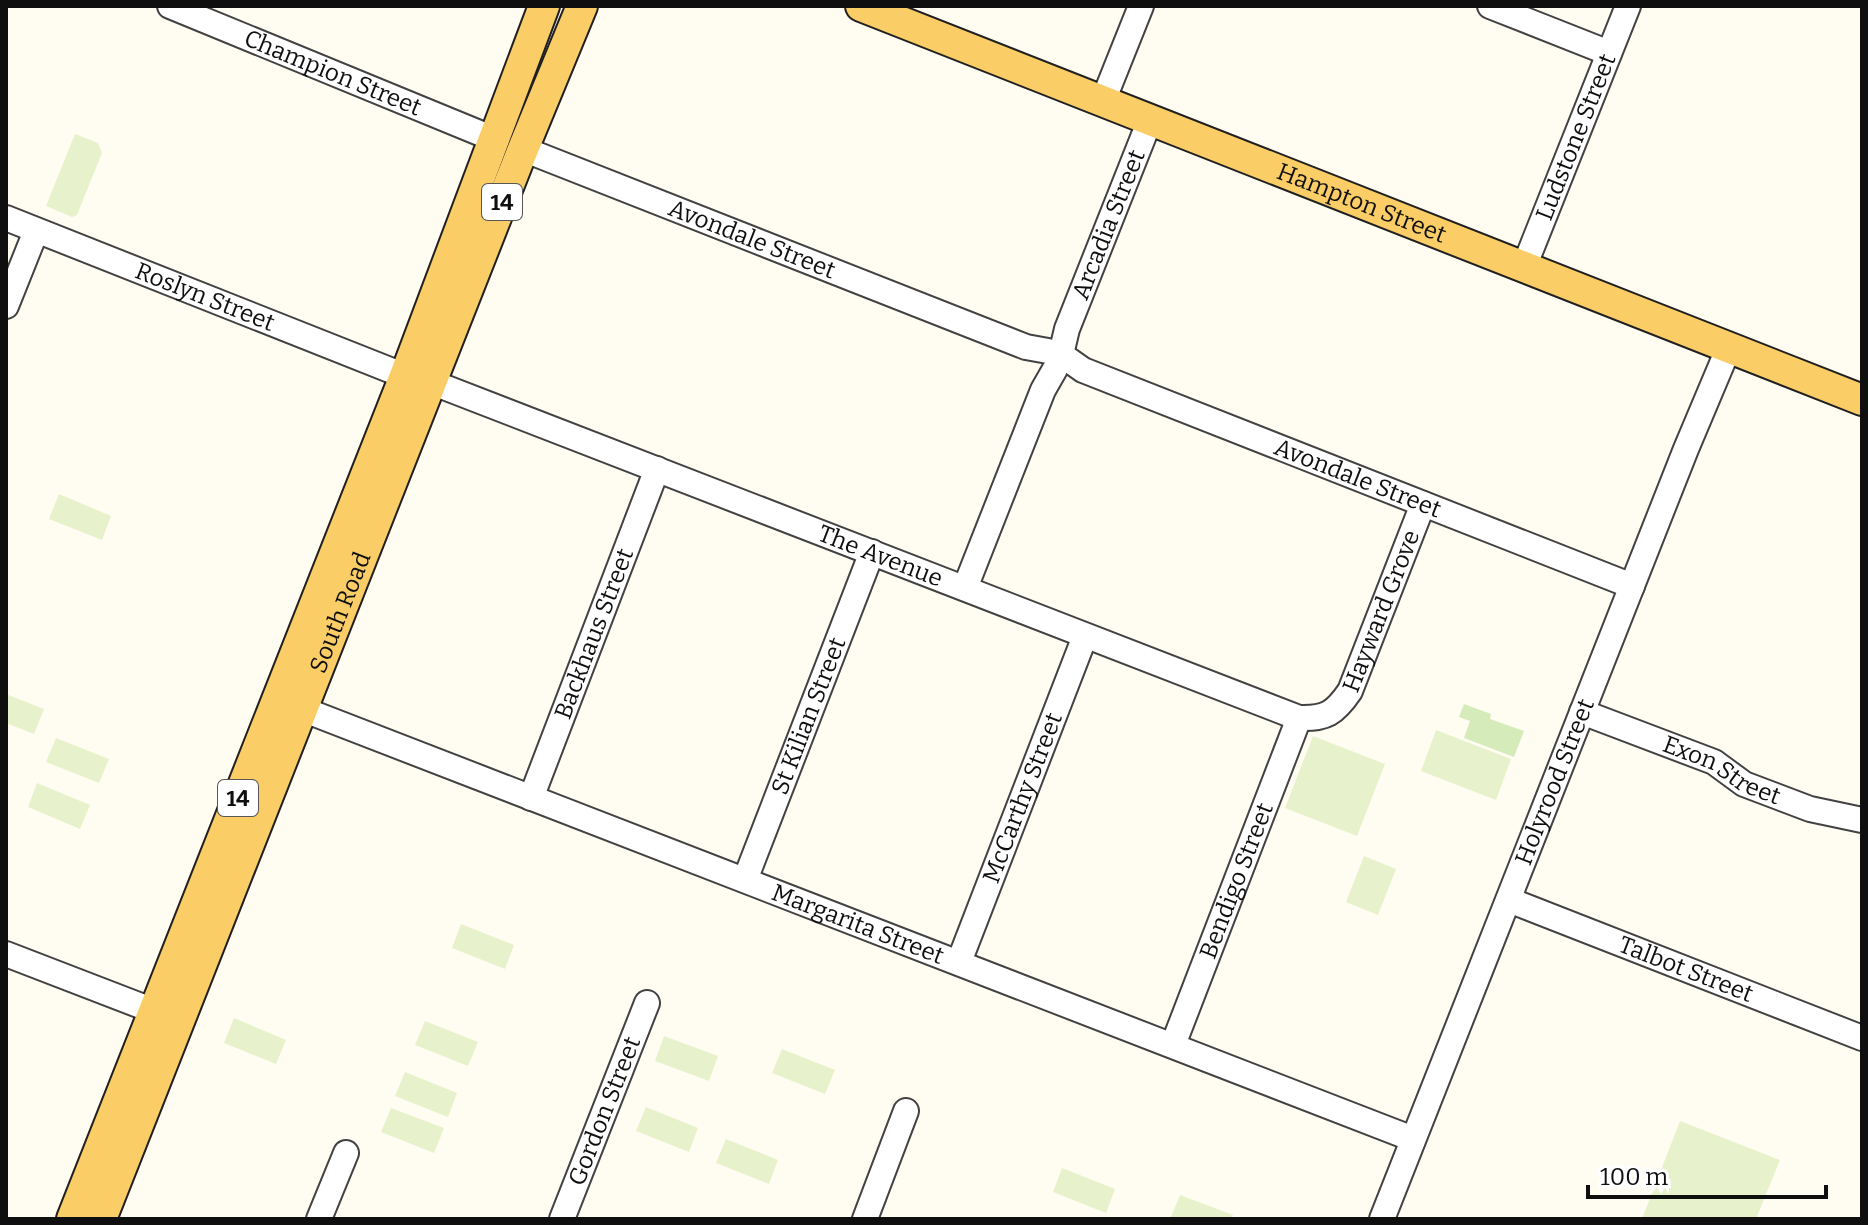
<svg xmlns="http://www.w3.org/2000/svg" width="1868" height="1225" viewBox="0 0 1868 1225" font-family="Bitter,serif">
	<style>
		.green { fill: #d6ebba }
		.pitch { fill: #e7f2cc }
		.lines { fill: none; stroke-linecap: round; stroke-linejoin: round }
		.minor-casing { stroke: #424242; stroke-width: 28 }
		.major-casing { stroke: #202020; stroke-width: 34 }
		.minor { stroke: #fff; stroke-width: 24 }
		.major { stroke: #facd67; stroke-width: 30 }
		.labels { text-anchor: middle; stroke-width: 8; stroke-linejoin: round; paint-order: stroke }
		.shield { fill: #fff; stroke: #575757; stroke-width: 2 }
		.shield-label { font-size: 22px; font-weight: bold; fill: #0f0f0f }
		.street-label { font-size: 24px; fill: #0f0f0f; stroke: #fff }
	</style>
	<rect width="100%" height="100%" fill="#fffcf2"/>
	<path class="green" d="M 1464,704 L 1491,714 L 1490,719 L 1524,731 L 1514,757 L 1464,738 L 1470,721 L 1459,717 Z"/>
	<path class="pitch" d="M 75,134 L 98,143 L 102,153 L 77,215 L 72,217 L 46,206 Z
		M 59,494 L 111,516 L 102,540 L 49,519 Z
		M 6,694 L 44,709 L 34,734 L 6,723 Z
		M 1436,730 L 1511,759 L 1496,800 L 1421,771 Z
		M 1313,736 L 1385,764 L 1357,836 L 1285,808 Z
		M 56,738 L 109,759 L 99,783 L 46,762 Z
		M 37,783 L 90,805 L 80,829 L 28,807 Z
		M 1364,856 L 1396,869 L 1378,915 L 1346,902 Z
		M 461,924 L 514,945 L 505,969 L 452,948 Z
		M 234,1018 L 286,1040 L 276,1064 L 224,1043 Z
		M 425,1021 L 478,1042 L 468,1066 L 415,1045 Z
		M 664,1036 L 718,1056 L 709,1081 L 655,1061 Z
		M 782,1049 L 835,1070 L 825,1094 L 772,1073 Z
		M 405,1072 L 457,1093 L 448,1117 L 395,1096 Z
		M 646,1107 L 698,1128 L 689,1152 L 636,1131 Z
		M 391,1108 L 444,1128 L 434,1153 L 381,1132 Z
		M 1680,1121 L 1780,1160 L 1756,1219 L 1642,1219 Z
		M 726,1139 L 778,1160 L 769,1184 L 716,1163 Z
		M 1062,1168 L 1115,1189 L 1106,1213 L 1053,1192 Z
		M 1180,1195 L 1233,1215 L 1231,1219 L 1170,1219 Z"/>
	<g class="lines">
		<g class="minor-casing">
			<g id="minor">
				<path id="s1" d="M 170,6 L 494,139"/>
				<path d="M 1490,6 L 1609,53"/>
				<path d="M 1103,101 L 1141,6"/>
				<path id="s2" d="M 523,149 L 1026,347 L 1048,351"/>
				<path id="s3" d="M 6,218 L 405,376"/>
				<path id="s4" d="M 1524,267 L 1628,6"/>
				<path d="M 6,306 L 36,231"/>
				<path id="s5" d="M 1062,350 L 1067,329 L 1150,120"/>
				<path id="s6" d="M 1066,358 L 1083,370 L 1632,586"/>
				<path id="s7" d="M 431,382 L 1299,718 C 1326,719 1335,713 1350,691 L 1423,504"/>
				<path d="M 965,588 L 1043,390 L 1055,369"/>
				<path id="s8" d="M 302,709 L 1413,1139"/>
				<path id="s9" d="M 1582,712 L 1714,762 L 1744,784 L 1810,809 L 1862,820"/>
				<path id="s10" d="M 531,798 L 657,469"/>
				<path id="s11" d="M 745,880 L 872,552"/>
				<path id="s12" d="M 1509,900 L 1862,1038"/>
				<path d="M 6,954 L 154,1011"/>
				<path id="s13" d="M 959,962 L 1085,636"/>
				<path id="s14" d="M 1173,1045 L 1299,718"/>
				<path d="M 319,1219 L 346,1153"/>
				<path id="s15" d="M 562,1219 L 647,1003"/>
				<path d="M 865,1219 L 906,1111"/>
				<path id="s16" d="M 1382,1219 L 1686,449 L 1729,347"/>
			</g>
		</g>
		<g class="major-casing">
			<g id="major">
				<path id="s17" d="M 861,6 L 1862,400"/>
				<path d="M 72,1219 L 405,376 L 544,6"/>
				<path id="s18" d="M 101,1219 L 523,149 L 582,6"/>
			</g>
		</g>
		<use href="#minor" class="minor"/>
		<use href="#major" class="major"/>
	</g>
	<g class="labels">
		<g class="shield">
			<rect x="482" y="184" width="40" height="36" rx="6"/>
			<rect x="218" y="780" width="40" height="36" rx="6"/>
		</g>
		<g class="shield-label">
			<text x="502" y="210">14</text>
			<text x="238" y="806">14</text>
		</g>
		<g class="street-label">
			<text dy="8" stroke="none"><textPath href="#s1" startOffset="176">Champion Street</textPath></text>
			<text dy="8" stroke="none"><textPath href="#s4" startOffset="140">Ludstone Street</textPath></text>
			<text dy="8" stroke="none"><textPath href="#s17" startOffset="538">Hampton Street</textPath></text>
			<text dy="8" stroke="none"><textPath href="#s5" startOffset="134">Arcadia Street</textPath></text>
			<text dy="8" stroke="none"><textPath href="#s2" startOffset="246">Avondale Street</textPath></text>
			<text dy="8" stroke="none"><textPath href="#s3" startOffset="214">Roslyn Street</textPath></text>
			<text dy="8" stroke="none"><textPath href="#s6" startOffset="316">Avondale Street</textPath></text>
			<text dy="8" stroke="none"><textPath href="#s7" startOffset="482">The Avenue</textPath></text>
			<text dy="8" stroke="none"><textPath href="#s7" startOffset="1078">Hayward Grove</textPath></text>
			<text dy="8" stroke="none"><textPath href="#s18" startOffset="652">South Road</textPath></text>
			<text dy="8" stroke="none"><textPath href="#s10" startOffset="176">Backhaus Street</textPath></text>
			<text dy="8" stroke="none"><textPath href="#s11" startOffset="176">St Kilian Street</textPath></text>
			<text dy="8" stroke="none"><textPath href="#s9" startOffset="152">Exon Street</textPath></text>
			<text dy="8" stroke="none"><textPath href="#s16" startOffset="470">Holyrood Street</textPath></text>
			<text dy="8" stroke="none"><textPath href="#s13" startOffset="176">McCarthy Street</textPath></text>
			<text dy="8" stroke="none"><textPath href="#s14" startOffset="176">Bendigo Street</textPath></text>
			<text dy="8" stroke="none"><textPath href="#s8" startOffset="596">Margarita Street</textPath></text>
			<text dy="8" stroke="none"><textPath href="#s12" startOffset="190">Talbot Street</textPath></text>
			<text dy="8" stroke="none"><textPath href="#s15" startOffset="116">Gordon Street</textPath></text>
		</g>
	</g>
	<rect width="1868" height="1225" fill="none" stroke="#0f0f0f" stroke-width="16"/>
	<path d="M1588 1185v12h238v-12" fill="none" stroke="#0f0f0f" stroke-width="4"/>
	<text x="1600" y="1185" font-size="24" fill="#0f0f0f" stroke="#ffffff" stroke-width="6" paint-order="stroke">100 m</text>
</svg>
